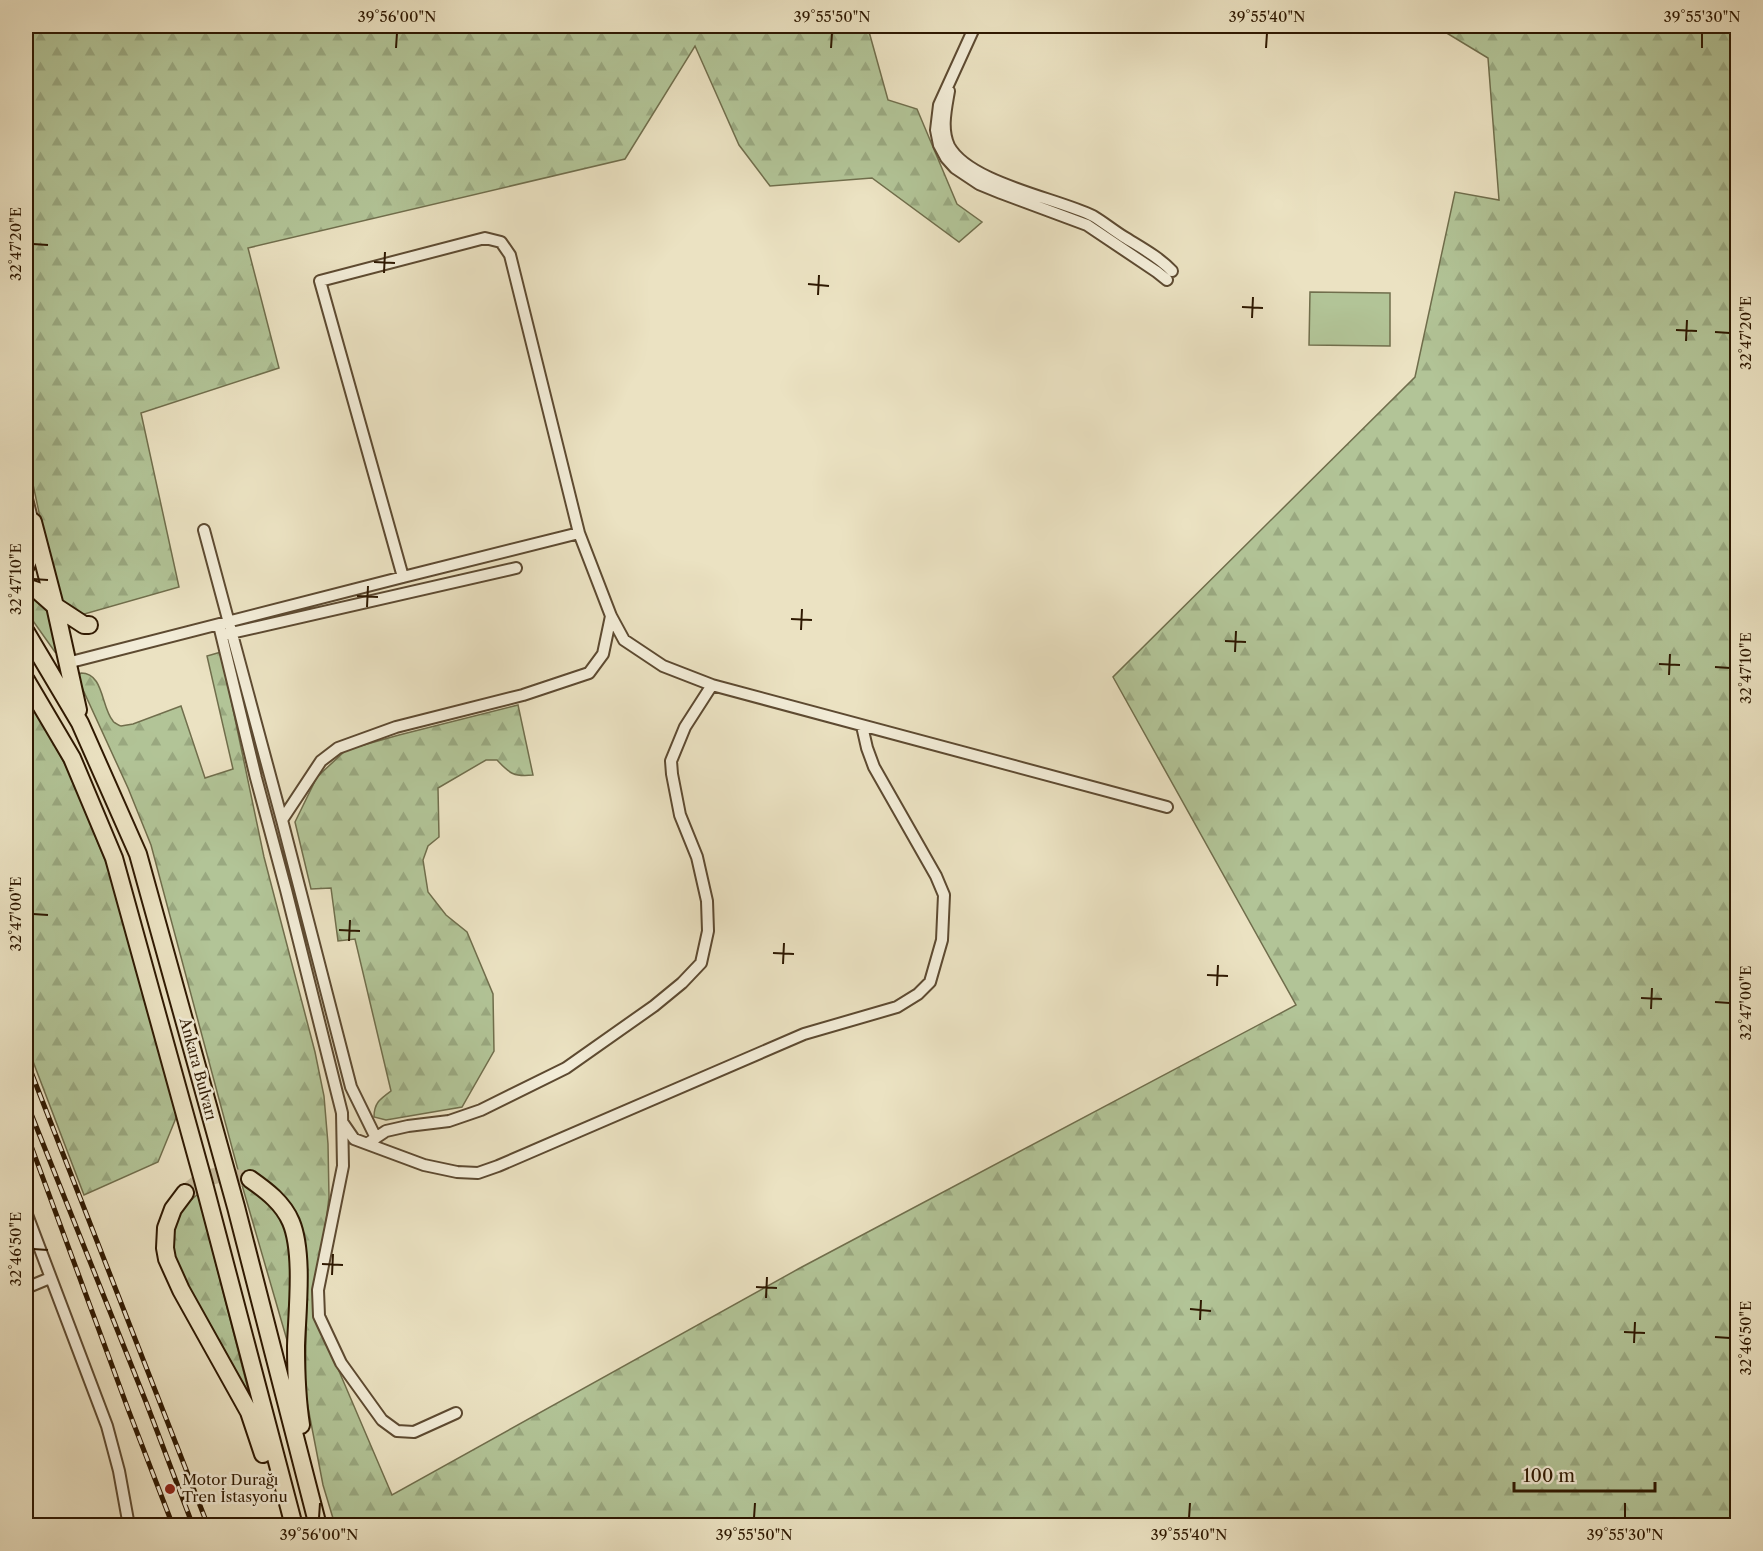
<svg xmlns="http://www.w3.org/2000/svg" width="1763" height="1551" viewBox="0 0 1763 1551" font-family="'Libre Caslon Text',serif">
	<style>
		.grass { fill: #b2c497; stroke: #706e4c; stroke-width: 1.5 }
		.forest { fill: url(#forest-firs); stroke: #706e4c; stroke-width: 1.5 }
		.lines { fill: none; stroke-linecap: round; stroke-linejoin: round }
		.primary-tunnel { stroke: #c5ba9b; stroke-width: 16; stroke-dasharray: 16 8; stroke-linecap: butt }
		.minor-casing { stroke: #5d4a31; stroke-width: 14 }
		.primary-casing { stroke: #2e1801; stroke-width: 20 }
		.minor { stroke: #f2ecd7; stroke-width: 10 }
		.primary { stroke: #ebe2c2; stroke-width: 16 }
		.rail-casing { stroke: #2e1801; stroke-width: 5 }
		.rail { stroke: #f2ecd7; stroke-width: 3; stroke-dasharray: 9; stroke-linecap: butt }
		.ticks { fill: none; stroke: #2e1801; stroke-width: 2 }
		.poi-dot { fill: #8f2418; stroke: #f2ecd7; stroke-width: 2 }
		.labels { text-anchor: middle; stroke-width: 5; stroke-linejoin: round; paint-order: stroke }
		.street-label { font-size: 15px; fill: #2e1801; stroke: #f2ecd7 }
		.poi-label { font-size: 15px; fill: #2e1801; stroke: #f2ecd7; text-anchor: start }
		.neatline { fill: none; stroke: #2e1801; stroke-width: 2 }
		.ticks-label { font-size: 15px; text-anchor: middle; fill: #2e1801 }
	</style>
	<defs>
		<pattern id="forest-firs" width="22" height="20" patternUnits="userSpaceOnUse" patternTransform="scale(1.5)"><rect width="22" height="20" fill="#b2c497"/><path d="M5 1l3.5 6h-7zM16 11l3.5 6h-7z" fill="#99a880"/></pattern>
	</defs>
	<rect width="100%" height="100%" fill="#ebe2c2"/>
	<filter id="stains"><feTurbulence type="fractalNoise" baseFrequency=".00333" numOctaves="4"/><feColorMatrix values="0 0 0 0 .2 0 0 0 0 .09 0 0 0 0 .02 0 0 0 .5 -.17"/></filter>
	<radialGradient id="worn" r=".72"><stop offset=".6" stop-color="#630" stop-opacity="0"/><stop offset="1" stop-color="#630" stop-opacity=".3"/></radialGradient>
	<path class="grass" d="M 1310,292 L 1390,293 L 1390,346 L 1309,345 Z"/>
	<path class="forest" d="M 26,26 L 871,26 L 868,28 L 888,100 L 917,109 L 957,204 L 982,222 L 959,242 L 872,178 L 770,186 L 739,145 L 695,46 L 625,159 L 248,248 L 279,368 L 141,413 L 179,587 L 81,615 L 70,608 L 57,596 L 26,452 Z
		M 1435,26 L 1737,26 L 1737,1525 L 335,1525 L 323,1485 L 305,1392 L 307,1289 L 302,1237 L 292,1212 L 279,1190 L 252,1171 L 287,1227 L 291,1249 L 291,1354 L 242,1185 L 151,845 L 128,788 L 79,681 L 79,675 L 81,673 C 104,673 101,707 113,721 C 113,722 120,726 121,726 L 133,724 L 181,706 L 205,778 L 233,769 L 207,656 L 221,652 L 264,857 L 315,1052 L 324,1096 L 328,1144 L 329,1197 L 315,1315 L 392,1495 L 800,1268 L 1296,1005 L 1113,677 L 1415,377 L 1455,192 L 1499,200 L 1488,58 Z
		M 26,591 L 47,609 L 57,651 L 55,652 L 26,611 Z
		M 26,695 L 50,736 L 71,776 L 109,870 L 178,1113 L 158,1162 L 84,1195 L 26,1043 Z
		M 518,705 L 533,775 C 514,777 510,774 497,760 L 486,760 L 438,788 L 439,837 L 428,846 L 423,860 L 428,892 L 446,915 L 467,932 L 493,994 L 494,1051 L 462,1107 L 386,1120 L 374,1117 C 374,1103 380,1099 391,1091 L 355,939 L 338,941 L 331,888 L 311,889 L 295,822 L 317,777 L 346,750 L 399,735 Z
		M 198,1194 L 249,1393 L 204,1320 L 175,1267 L 171,1239 L 177,1212 Z"/>
	<g class="lines">
		<path class="primary-tunnel" d="M 185,1193 L 202,1179 L 219,1175 L 250,1179"/>
		<g class="minor-casing">
			<path id="minor" d="M 975,26 L 939,105 L 936,130 L 939,145 L 946,158 L 955,168 L 979,184 L 1001,193 L 1087,225 L 1157,272 L 1167,280
				M 949,91 C 946,109 941,129 949,146 C 969,183 1056,198 1093,216 C 1103,222 1113,230 1124,237 C 1140,247 1159,257 1172,271
				M 26,495 L 33,522
				M 204,530 L 282,820 L 351,1087 L 376,1138
				M 403,577 L 320,281 L 485,238 L 501,242 L 510,255 L 579,533 L 611,616 L 624,640 L 663,666 L 712,685 L 1167,807
				M 219,625 L 256,778 L 286,890 L 342,1113 L 343,1166 L 318,1290 L 319,1316 L 341,1363 L 382,1420 L 397,1431 L 414,1432 L 456,1413
				M 227,634 L 516,568
				M 67,663 L 403,577 L 579,533
				M 282,820 L 321,761 L 338,748 L 396,727 L 523,695 L 589,673 L 603,654 L 611,616
				M 343,1123 L 354,1139 L 424,1165 L 457,1172 L 478,1173 L 498,1166 L 804,1034 L 897,1007 L 918,994 L 930,982 L 942,940 L 944,895 L 936,876 L 874,767 L 867,748 L 862,726
				M 368,1143 L 386,1131 L 408,1126 L 449,1121 L 481,1110 L 566,1068 L 654,1006 L 682,983 L 701,963 L 708,931 L 707,901 L 697,857 L 680,815 L 672,774 L 671,761 L 685,727 L 712,685
				M 26,1212 L 107,1426 L 119,1471 L 129,1526
				M 26,1288 L 50,1278"/>
		</g>
		<g class="primary-casing">
			<path id="primary" d="M 33,522 L 55,606 L 78,710
				M 26,566 L 32,549 L 32,535
				M 26,587 L 38,591 L 55,606 L 84,625 L 89,625
				M 26,632 L 80,723 L 138,854 L 236,1207 L 318,1526
				M 26,680 L 72,758 L 114,858 L 203,1180 L 294,1526
				M 250,1179 C 267,1191 283,1203 291,1222 C 304,1253 297,1312 296,1346 C 296,1373 297,1399 301,1425
				M 185,1193 L 173,1209 L 166,1228 L 165,1248 L 167,1259 L 181,1290 L 249,1412 L 263,1454"/>
		</g>
		<use href="#minor" class="minor"/>
		<use href="#primary" class="primary"/>
		<g class="rail-casing">
			<path id="rail" d="M 26,1059 L 208,1526
				M 26,1101 L 146,1402 L 193,1526
				M 26,1132 L 128,1409 L 173,1526"/>
		</g>
		<use href="#rail" class="rail"/>
	</g>
	<path class="ticks" d="M 396,48 L 397,33M 831,48 L 832,33M 1266,48 L 1267,33M 1702,48 L 1702,33M 33,244 L 48,245M 374,262 L 395,263M 384,273 L 385,252M 808,284 L 829,286M 818,295 L 819,275M 1242,307 L 1263,308M 1252,318 L 1253,297M 1676,330 L 1697,331M 1715,332 L 1730,333M 1686,341 L 1687,320M 33,579 L 48,580M 357,596 L 378,597M 367,607 L 368,586M 791,619 L 812,620M 801,630 L 802,609M 1225,641 L 1246,642M 1235,652 L 1236,631M 1659,664 L 1680,665M 1715,667 L 1730,668M 1669,675 L 1670,654M 33,914 L 48,915M 339,930 L 360,931M 349,941 L 350,920M 773,953 L 794,954M 783,964 L 784,943M 1207,975 L 1228,976M 1217,986 L 1218,965M 1641,998 L 1662,999M 1715,1002 L 1730,1003M 1651,1009 L 1652,988M 33,1249 L 48,1250M 322,1264 L 343,1265M 332,1275 L 333,1254M 756,1287 L 777,1288M 766,1298 L 767,1277M 1190,1309 L 1211,1311M 1200,1320 L 1201,1300M 1624,1332 L 1645,1333M 1715,1337 L 1730,1338M 1634,1343 L 1635,1322M 319,1518 L 320,1503M 754,1518 L 755,1503M 1189,1518 L 1190,1503M 1625,1518 L 1625,1503"/>
	<circle class="poi-dot" cx="170" cy="1489" r="6"/>
	<g class="labels">
		<g class="street-label">
			<text transform="translate(198 1069) rotate(75)" y="5">Ankara Bulvarı</text>
		</g>
		<g class="poi-label">
			<text x="182" y="1485">Motor Durağı<tspan x="182" dy="17">Tren İstasyonu</tspan></text>
		</g>
	</g>
	<rect width="1763" height="1551" fill="none" stroke="#ebe2c2" stroke-width="66"/>
	<path d="M1514 1482v9h141v-9" fill="none" stroke="#2e1801" stroke-width="3"/>
	<text x="1523" y="1482" font-size="18" fill="#2e1801" stroke="#f2ecd7" stroke-width="4.5" paint-order="stroke">100 m</text>
	<rect x="33" y="33" width="1697" height="1485" class="neatline"/>
	<g class="ticks-label">
		<text x="397" y="22">39°56'00"N</text>
		<text x="832" y="22">39°55'50"N</text>
		<text x="1267" y="22">39°55'40"N</text>
		<text x="1702" y="22">39°55'30"N</text>
		<text transform="translate(16 244) rotate(-90)" y="5">32°47'20"E</text>
		<text transform="translate(1746 333) rotate(-90)" y="5">32°47'20"E</text>
		<text transform="translate(16 579) rotate(-90)" y="5">32°47'10"E</text>
		<text transform="translate(1746 668) rotate(-90)" y="5">32°47'10"E</text>
		<text transform="translate(16 914) rotate(-90)" y="5">32°47'00"E</text>
		<text transform="translate(1746 1003) rotate(-90)" y="5">32°47'00"E</text>
		<text transform="translate(16 1249) rotate(-90)" y="5">32°46'50"E</text>
		<text transform="translate(1746 1338) rotate(-90)" y="5">32°46'50"E</text>
		<text x="319" y="1540">39°56'00"N</text>
		<text x="754" y="1540">39°55'50"N</text>
		<text x="1189" y="1540">39°55'40"N</text>
		<text x="1625" y="1540">39°55'30"N</text>
	</g>
	<rect width="100%" height="100%" filter="url(#stains)"/>
	<rect width="100%" height="100%" fill="url(#worn)"/>
</svg>
